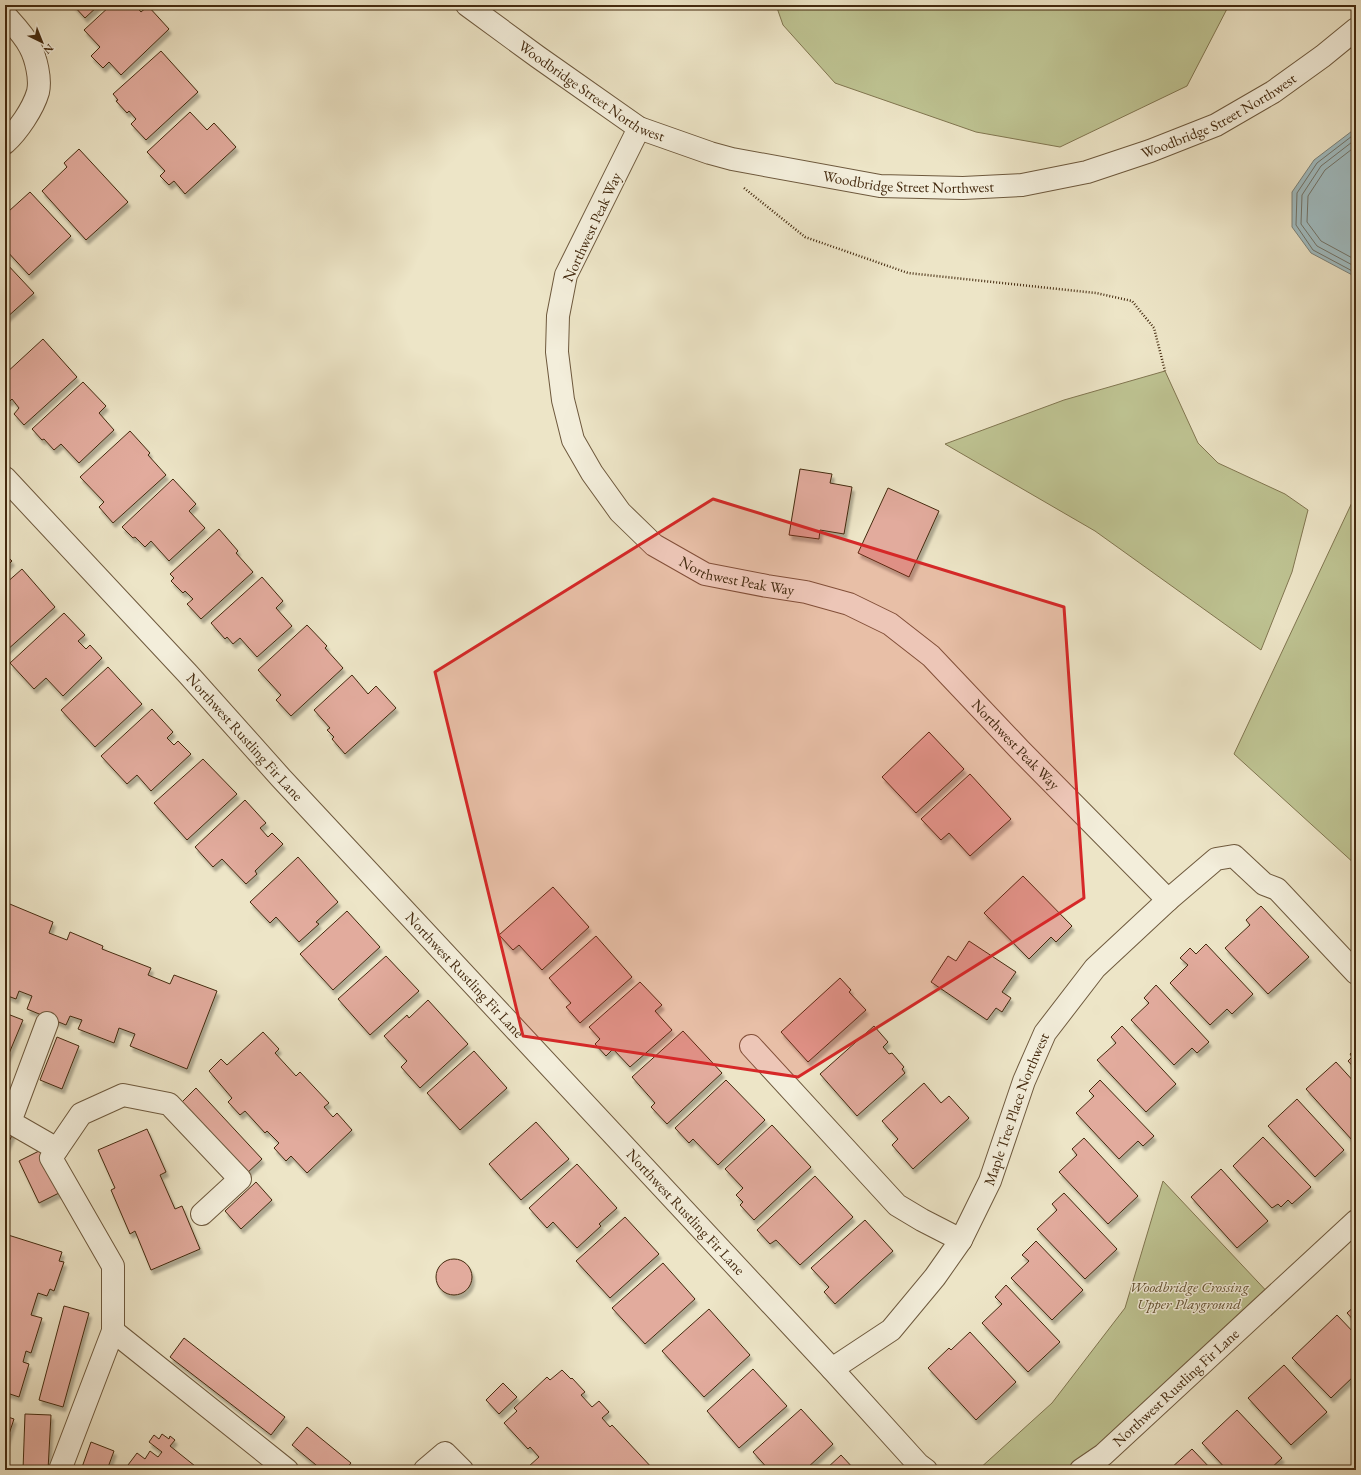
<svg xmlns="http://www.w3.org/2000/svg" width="1361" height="1475" viewBox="0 0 1361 1475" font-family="'EB Garamond',serif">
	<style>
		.green { fill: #bec392; stroke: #817650 }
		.water { fill: #a0bcc1; stroke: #7b827a }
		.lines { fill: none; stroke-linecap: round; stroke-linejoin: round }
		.shore { stroke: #727368; stroke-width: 1 }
		.building { fill: #e2ab9d; stroke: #442a0f; filter: url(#shadow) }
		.minor-casing { stroke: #6e593d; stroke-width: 24 }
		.path { stroke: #442a0f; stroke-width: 2.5; stroke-dasharray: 1 2; stroke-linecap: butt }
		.minor { stroke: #f3eedb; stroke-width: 22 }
		.marked { fill: #d62828; fill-opacity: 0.2; stroke: #d62828; stroke-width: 3; stroke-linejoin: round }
		.labels { text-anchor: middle; stroke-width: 3; stroke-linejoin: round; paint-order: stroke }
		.street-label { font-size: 15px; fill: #442a0f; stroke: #f3eedb }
		.park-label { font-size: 15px; font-style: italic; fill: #625030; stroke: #f3eedb }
	</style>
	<defs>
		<filter id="shadow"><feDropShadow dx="2.5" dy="4.5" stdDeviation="1" flood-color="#0004"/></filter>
	</defs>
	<rect width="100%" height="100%" fill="#ede5c7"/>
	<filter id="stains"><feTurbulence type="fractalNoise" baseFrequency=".005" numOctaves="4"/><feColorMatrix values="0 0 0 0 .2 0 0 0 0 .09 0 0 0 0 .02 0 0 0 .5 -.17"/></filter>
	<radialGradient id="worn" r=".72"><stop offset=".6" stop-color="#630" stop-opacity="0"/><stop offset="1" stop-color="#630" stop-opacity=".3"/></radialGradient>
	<path class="green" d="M 776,5 L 1229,5 L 1187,86 L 1060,147 L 976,132 L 835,83 L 783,25 Z
		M 1165,371 L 1198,443 L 1218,463 L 1285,494 L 1308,510 L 1292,572 L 1261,650 L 1095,531 L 945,444 L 1064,400 Z
		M 1356,494 L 1356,865 L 1234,754 Z
		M 1163,1181 L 1273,1298 L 1081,1470 L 978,1470 L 1052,1403 L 1125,1308 Z"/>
	<path class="water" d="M 1356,128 L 1356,277 L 1311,253 L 1292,227 L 1292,192 L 1314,160 Z"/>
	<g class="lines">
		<path class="shore" d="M 1356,133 L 1317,163 L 1297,193 L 1296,225 L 1313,250 L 1356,273
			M 1356,139 L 1321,166 L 1302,195 L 1301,224 L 1317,246 L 1356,267
			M 1356,146 L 1325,170 L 1308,196 L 1307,222 L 1321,241 L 1356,260"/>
	</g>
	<path class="building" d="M 73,5 L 99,5 L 85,18 Z
		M 111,5 L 135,5 L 141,12 L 148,6 L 169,29 L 121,75 L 109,62 L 103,68 L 91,56 L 100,47 L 84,30 Z
		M 161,51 L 198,92 L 146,140 L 131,124 L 136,119 L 129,111 L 127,113 L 116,101 L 118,100 L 113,94 Z
		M 190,112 L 207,130 L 214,123 L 236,147 L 185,194 L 174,181 L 169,185 L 160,176 L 165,171 L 147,152 Z
		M 79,149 L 128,202 L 86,240 L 42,191 L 67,167 L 64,163 Z
		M 30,192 L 71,236 L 29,275 L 5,249 L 5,207 L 9,211 Z
		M 5,262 L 34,293 L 5,319 Z
		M 43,339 L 77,377 L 24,425 L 14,414 L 19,408 L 12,399 L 9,402 L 5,398 L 5,374 Z
		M 83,382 L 106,406 L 99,413 L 114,430 L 79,463 L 61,444 L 54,450 L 44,439 L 42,440 L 32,429 Z
		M 130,431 L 150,453 L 148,455 L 166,475 L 113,523 L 99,507 L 104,502 L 80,477 Z
		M 800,469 L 832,474 L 830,483 L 852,487 L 844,534 L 820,530 L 819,539 L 789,535 Z
		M 173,479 L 196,504 L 189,511 L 205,528 L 169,561 L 151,541 L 145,547 L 135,537 L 133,538 L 122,527 Z
		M 888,488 L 939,511 L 909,577 L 858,553 Z
		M 219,529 L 238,551 L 236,553 L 253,572 L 201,619 L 187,604 L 193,599 L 185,591 L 183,593 L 171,581 L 174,578 L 170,574 Z
		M 5,554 L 12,561 L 5,568 Z
		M 22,569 L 55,607 L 6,651 L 5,584 Z
		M 262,577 L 283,601 L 276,608 L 292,626 L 257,657 L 240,638 L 233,644 L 227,637 L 225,639 L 211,623 Z
		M 64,613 L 85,635 L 78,641 L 86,649 L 90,645 L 102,658 L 63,696 L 46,678 L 34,689 L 10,663 Z
		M 307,625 L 327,646 L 325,648 L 343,668 L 291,716 L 276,700 L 281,695 L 258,670 Z
		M 108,667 L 142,704 L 95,747 L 61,710 Z
		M 352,675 L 368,694 L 376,686 L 396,708 L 345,754 L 332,739 L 334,737 L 327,730 L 330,728 L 314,710 Z
		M 152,709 L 173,732 L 167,738 L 174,745 L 178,741 L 191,754 L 151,791 L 137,775 L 127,784 L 101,756 Z
		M 929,732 L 964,769 L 916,813 L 882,777 Z
		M 203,759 L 237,794 L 187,840 L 154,803 Z
		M 970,774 L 1011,819 L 970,856 L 949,833 L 941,840 L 921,819 Z
		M 245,800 L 266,823 L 260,828 L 268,837 L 272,833 L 283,844 L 255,871 L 257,874 L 246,884 L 222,859 L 213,867 L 195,847 Z
		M 298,857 L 338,902 L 316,922 L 319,924 L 299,942 L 276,917 L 270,923 L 250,902 Z
		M 1023,876 L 1072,926 L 1056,942 L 1051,937 L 1029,959 L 984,913 Z
		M 553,887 L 589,927 L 542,970 L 519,945 L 513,950 L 499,935 Z
		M 5,902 L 53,922 L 49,933 L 67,940 L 70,932 L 103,946 L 102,949 L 151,968 L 148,975 L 170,984 L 174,975 L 217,991 L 187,1069 L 130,1046 L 135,1034 L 119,1028 L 114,1043 L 78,1029 L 82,1020 L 70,1016 L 66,1025 L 27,1009 L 32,996 L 19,991 L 16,999 L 5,995 Z
		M 1261,906 L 1309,957 L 1268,994 L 1225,948 L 1250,925 L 1246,920 Z
		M 347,911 L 380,947 L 333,990 L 300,954 Z
		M 596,936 L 632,977 L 580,1023 L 566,1007 L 571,1003 L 549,978 Z
		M 969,941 L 1016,972 L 1002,992 L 1011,998 L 1002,1012 L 996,1008 L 987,1020 L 931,982 L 948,956 L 956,961 Z
		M 1206,944 L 1253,994 L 1232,1014 L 1227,1009 L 1210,1025 L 1170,983 L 1188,965 L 1180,958 L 1190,948 L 1196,954 Z
		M 386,956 L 419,991 L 370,1035 L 338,999 Z
		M 840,978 L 851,990 L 849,992 L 866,1010 L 808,1062 L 781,1032 Z
		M 640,982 L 662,1005 L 655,1011 L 672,1030 L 630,1067 L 613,1049 L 606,1056 L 595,1044 L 600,1039 L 589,1027 Z
		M 1156,985 L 1209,1042 L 1197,1053 L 1192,1048 L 1174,1065 L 1131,1020 L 1149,1003 L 1144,998 Z
		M 428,1000 L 468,1044 L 420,1088 L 401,1067 L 407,1061 L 384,1036 L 407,1015 L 409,1018 Z
		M 5,1013 L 23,1020 L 5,1063 Z
		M 874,1026 L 888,1042 L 883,1047 L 889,1054 L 892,1053 L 904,1067 L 902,1069 L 905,1073 L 857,1116 L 820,1074 Z
		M 1122,1026 L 1176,1084 L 1146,1112 L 1097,1060 L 1116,1043 L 1111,1037 Z
		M 683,1031 L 722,1073 L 667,1124 L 651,1107 L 655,1103 L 632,1077 Z
		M 263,1032 L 279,1049 L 275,1053 L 296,1076 L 300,1072 L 329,1103 L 324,1107 L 333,1117 L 337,1113 L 352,1130 L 307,1173 L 291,1156 L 286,1161 L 274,1148 L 279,1143 L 267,1131 L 265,1133 L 245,1111 L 240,1115 L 228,1102 L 232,1098 L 209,1071 L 221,1059 L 227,1065 Z
		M 57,1037 L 79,1046 L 62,1089 L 40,1080 Z
		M 1356,1048 L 1356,1070 L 1348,1061 L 1352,1057 L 1350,1054 Z
		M 474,1051 L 507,1088 L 460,1130 L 427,1093 Z
		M 1336,1062 L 1356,1084 L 1356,1137 L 1352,1140 L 1306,1089 Z
		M 726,1080 L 765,1120 L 718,1165 L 693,1139 L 689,1143 L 675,1128 Z
		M 1100,1080 L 1154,1136 L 1143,1146 L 1138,1141 L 1119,1159 L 1076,1113 L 1094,1096 L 1089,1091 Z
		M 924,1083 L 941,1103 L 949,1096 L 969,1118 L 913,1169 L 892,1145 L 898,1139 L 882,1121 Z
		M 196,1088 L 262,1159 L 245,1175 L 179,1105 Z
		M 1297,1099 L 1344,1150 L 1315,1177 L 1268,1126 Z
		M 536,1122 L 569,1159 L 521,1200 L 489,1164 Z
		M 772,1125 L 811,1167 L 754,1220 L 740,1205 L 743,1202 L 736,1195 L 743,1188 L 725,1169 Z
		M 5,1127 L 14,1131 L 5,1150 Z
		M 147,1129 L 166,1172 L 160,1175 L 175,1209 L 182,1206 L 200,1249 L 151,1270 L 135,1231 L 130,1234 L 111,1190 L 115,1188 L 98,1150 Z
		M 1263,1137 L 1311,1187 L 1292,1204 L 1288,1200 L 1281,1207 L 1278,1204 L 1272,1208 L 1233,1166 Z
		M 1084,1138 L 1138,1196 L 1108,1224 L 1059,1172 L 1077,1155 L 1072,1149 Z
		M 41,1150 L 61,1192 L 39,1203 L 19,1161 Z
		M 577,1164 L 617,1208 L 599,1224 L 601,1226 L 577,1248 L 553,1222 L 547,1228 L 529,1208 Z
		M 1221,1169 L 1268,1221 L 1237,1248 L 1191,1197 Z
		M 815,1176 L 853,1217 L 800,1265 L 776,1240 L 770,1244 L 757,1230 Z
		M 256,1182 L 272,1200 L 241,1229 L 225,1211 Z
		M 1064,1193 L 1117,1249 L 1085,1279 L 1037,1229 L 1057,1210 L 1052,1204 Z
		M 625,1217 L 659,1254 L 610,1298 L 576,1261 Z
		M 865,1220 L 893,1251 L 835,1304 L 824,1292 L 829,1287 L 811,1268 Z
		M 5,1234 L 62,1252 L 59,1261 L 64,1262 L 54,1291 L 50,1289 L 47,1296 L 38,1293 L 31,1315 L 42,1318 L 31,1353 L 26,1351 L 23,1362 L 29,1364 L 19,1397 L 7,1393 L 5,1398 Z
		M 1036,1241 L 1083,1290 L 1052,1320 L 1011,1278 L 1029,1261 L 1022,1255 Z
		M436 1277a18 18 0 1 1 36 0a18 18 0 1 1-36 0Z
		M 663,1263 L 695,1299 L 645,1344 L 612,1308 Z
		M 1006,1285 L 1060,1342 L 1028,1372 L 982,1323 L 1002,1304 L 995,1297 Z
		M 1356,1305 L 1356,1323 L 1347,1313 Z
		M 64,1306 L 89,1313 L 63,1407 L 39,1400 Z
		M 709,1309 L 750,1355 L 704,1397 L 662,1351 Z
		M 1337,1315 L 1356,1335 L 1356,1377 L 1355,1375 L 1331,1398 L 1292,1358 Z
		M 970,1332 L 1016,1382 L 976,1420 L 928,1368 L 949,1348 L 951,1350 Z
		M 184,1338 L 285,1417 L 271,1435 L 170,1357 Z
		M 1284,1365 L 1327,1412 L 1291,1445 L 1248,1398 Z
		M 753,1369 L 787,1406 L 739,1448 L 707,1411 Z
		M 562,1370 L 571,1379 L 572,1378 L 585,1392 L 581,1395 L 592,1407 L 599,1401 L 609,1412 L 602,1418 L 610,1427 L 612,1425 L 654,1470 L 531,1470 L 528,1467 L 539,1457 L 530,1447 L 528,1449 L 504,1423 L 517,1411 L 514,1408 L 547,1377 L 550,1380 Z
		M 503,1383 L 517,1397 L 499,1414 L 486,1400 Z
		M 801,1409 L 833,1444 L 805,1470 L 769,1470 L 753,1452 Z
		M 1237,1410 L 1282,1458 L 1269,1470 L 1227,1470 L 1202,1443 Z
		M 25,1414 L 51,1415 L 48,1470 L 23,1470 Z
		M 5,1416 L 14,1419 L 5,1446 Z
		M 307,1427 L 351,1463 L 345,1470 L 322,1470 L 292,1445 Z
		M 162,1434 L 169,1439 L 170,1436 L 175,1440 L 170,1446 L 200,1470 L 125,1469 L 137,1453 L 145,1459 L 150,1451 L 158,1457 L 162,1452 L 149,1442 L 154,1435 L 159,1439 Z
		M 91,1442 L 114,1451 L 107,1470 L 81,1470 Z
		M 1192,1449 L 1212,1470 L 1170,1470 L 1170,1469 Z
		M 841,1455 L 855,1470 L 825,1470 Z"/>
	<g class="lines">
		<g class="minor-casing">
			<g id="minor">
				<path id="s1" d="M 467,5 L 538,57 L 639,128 L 710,153 L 732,159 L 880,186 L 963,188 L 1022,185 L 1087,172 L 1150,151 L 1216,125 L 1273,92 L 1323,56 L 1356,29"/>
				<path d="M 5,15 C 14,25 24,35 30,47 C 36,58 41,79 38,92 C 33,109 18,131 5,143"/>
				<path id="s2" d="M 639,128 L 566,275 L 558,316 L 557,352 L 563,400 L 573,440 L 592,473 L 620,512 L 654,545 L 705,574 L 767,586 L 806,592 L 849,604 L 890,624 L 931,656 L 1020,750 L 1168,900"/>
				<path id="s3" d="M 5,478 L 188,674 L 281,778 L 832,1369 L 918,1464 L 926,1470"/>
				<path d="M 47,1023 L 10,1122 L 57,1149"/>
				<path d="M 751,1046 L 897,1205 L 922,1220 L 961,1240"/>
				<path d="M 113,1331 L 113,1266 L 51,1158 L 81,1114 L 123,1095 L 169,1104 L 240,1179 L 202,1214"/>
				<path id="s4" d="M 832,1369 L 891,1330 L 935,1277 L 961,1240 L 990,1181 L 1024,1081 L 1045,1033 L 1095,968 L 1168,900 L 1216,859 L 1234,856 L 1264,884 L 1277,889 L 1356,973"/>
				<path d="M 60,1470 L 113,1331 L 287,1470"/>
				<path d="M 425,1470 L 445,1453 L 462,1470"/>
				<path id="s5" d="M 1081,1470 L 1103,1455 L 1356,1221"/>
			</g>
		</g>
		<path class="path" d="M 744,188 L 805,237 L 908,273 L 1096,293 L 1132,301 L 1154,328 L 1165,371"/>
		<use href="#minor" class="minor"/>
	</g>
	<path class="marked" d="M 713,499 L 1064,607 L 1084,898 L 798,1077 L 523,1036 L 435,672 Z"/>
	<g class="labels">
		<g class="street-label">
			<text dy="5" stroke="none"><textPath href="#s1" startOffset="152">Woodbridge Street Northwest</textPath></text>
			<text dy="5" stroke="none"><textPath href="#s1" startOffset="812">Woodbridge Street Northwest</textPath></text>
			<text dy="5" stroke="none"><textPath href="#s1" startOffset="488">Woodbridge Street Northwest</textPath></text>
			<text transform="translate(592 227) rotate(-65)" y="5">Northwest Peak Way</text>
			<text dy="5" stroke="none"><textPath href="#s2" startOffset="555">Northwest Peak Way</textPath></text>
			<text dy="5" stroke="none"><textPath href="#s3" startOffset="353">Northwest Rustling Fir Lane</textPath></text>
			<text dy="5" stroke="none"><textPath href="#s2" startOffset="891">Northwest Peak Way</textPath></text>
			<text dy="5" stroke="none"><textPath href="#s3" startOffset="677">Northwest Rustling Fir Lane</textPath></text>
			<text dy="5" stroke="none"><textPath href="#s4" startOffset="327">Maple Tree Place Northwest</textPath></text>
			<text dy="5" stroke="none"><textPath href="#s3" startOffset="1001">Northwest Rustling Fir Lane</textPath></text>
			<text dy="5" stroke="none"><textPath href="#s5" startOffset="126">Northwest Rustling Fir Lane</textPath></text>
		</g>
		<g class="park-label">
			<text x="1189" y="1292">Woodbridge Crossing<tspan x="1189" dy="17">Upper Playground</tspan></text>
		</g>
	</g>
	<rect width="1361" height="1475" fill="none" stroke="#ede5c7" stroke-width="20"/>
	<rect x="6" y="6" width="1349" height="1463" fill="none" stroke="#442a0f" stroke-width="2"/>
	<rect x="10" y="10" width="1341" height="1455" fill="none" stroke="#442a0f"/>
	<g transform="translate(42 42) rotate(137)" stroke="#f3eedb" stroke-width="3" paint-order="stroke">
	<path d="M0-3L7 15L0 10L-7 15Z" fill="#442a0f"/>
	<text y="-6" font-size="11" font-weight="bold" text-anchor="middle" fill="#442a0f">N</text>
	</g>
	<rect width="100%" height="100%" filter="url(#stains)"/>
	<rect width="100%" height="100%" fill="url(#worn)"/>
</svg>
